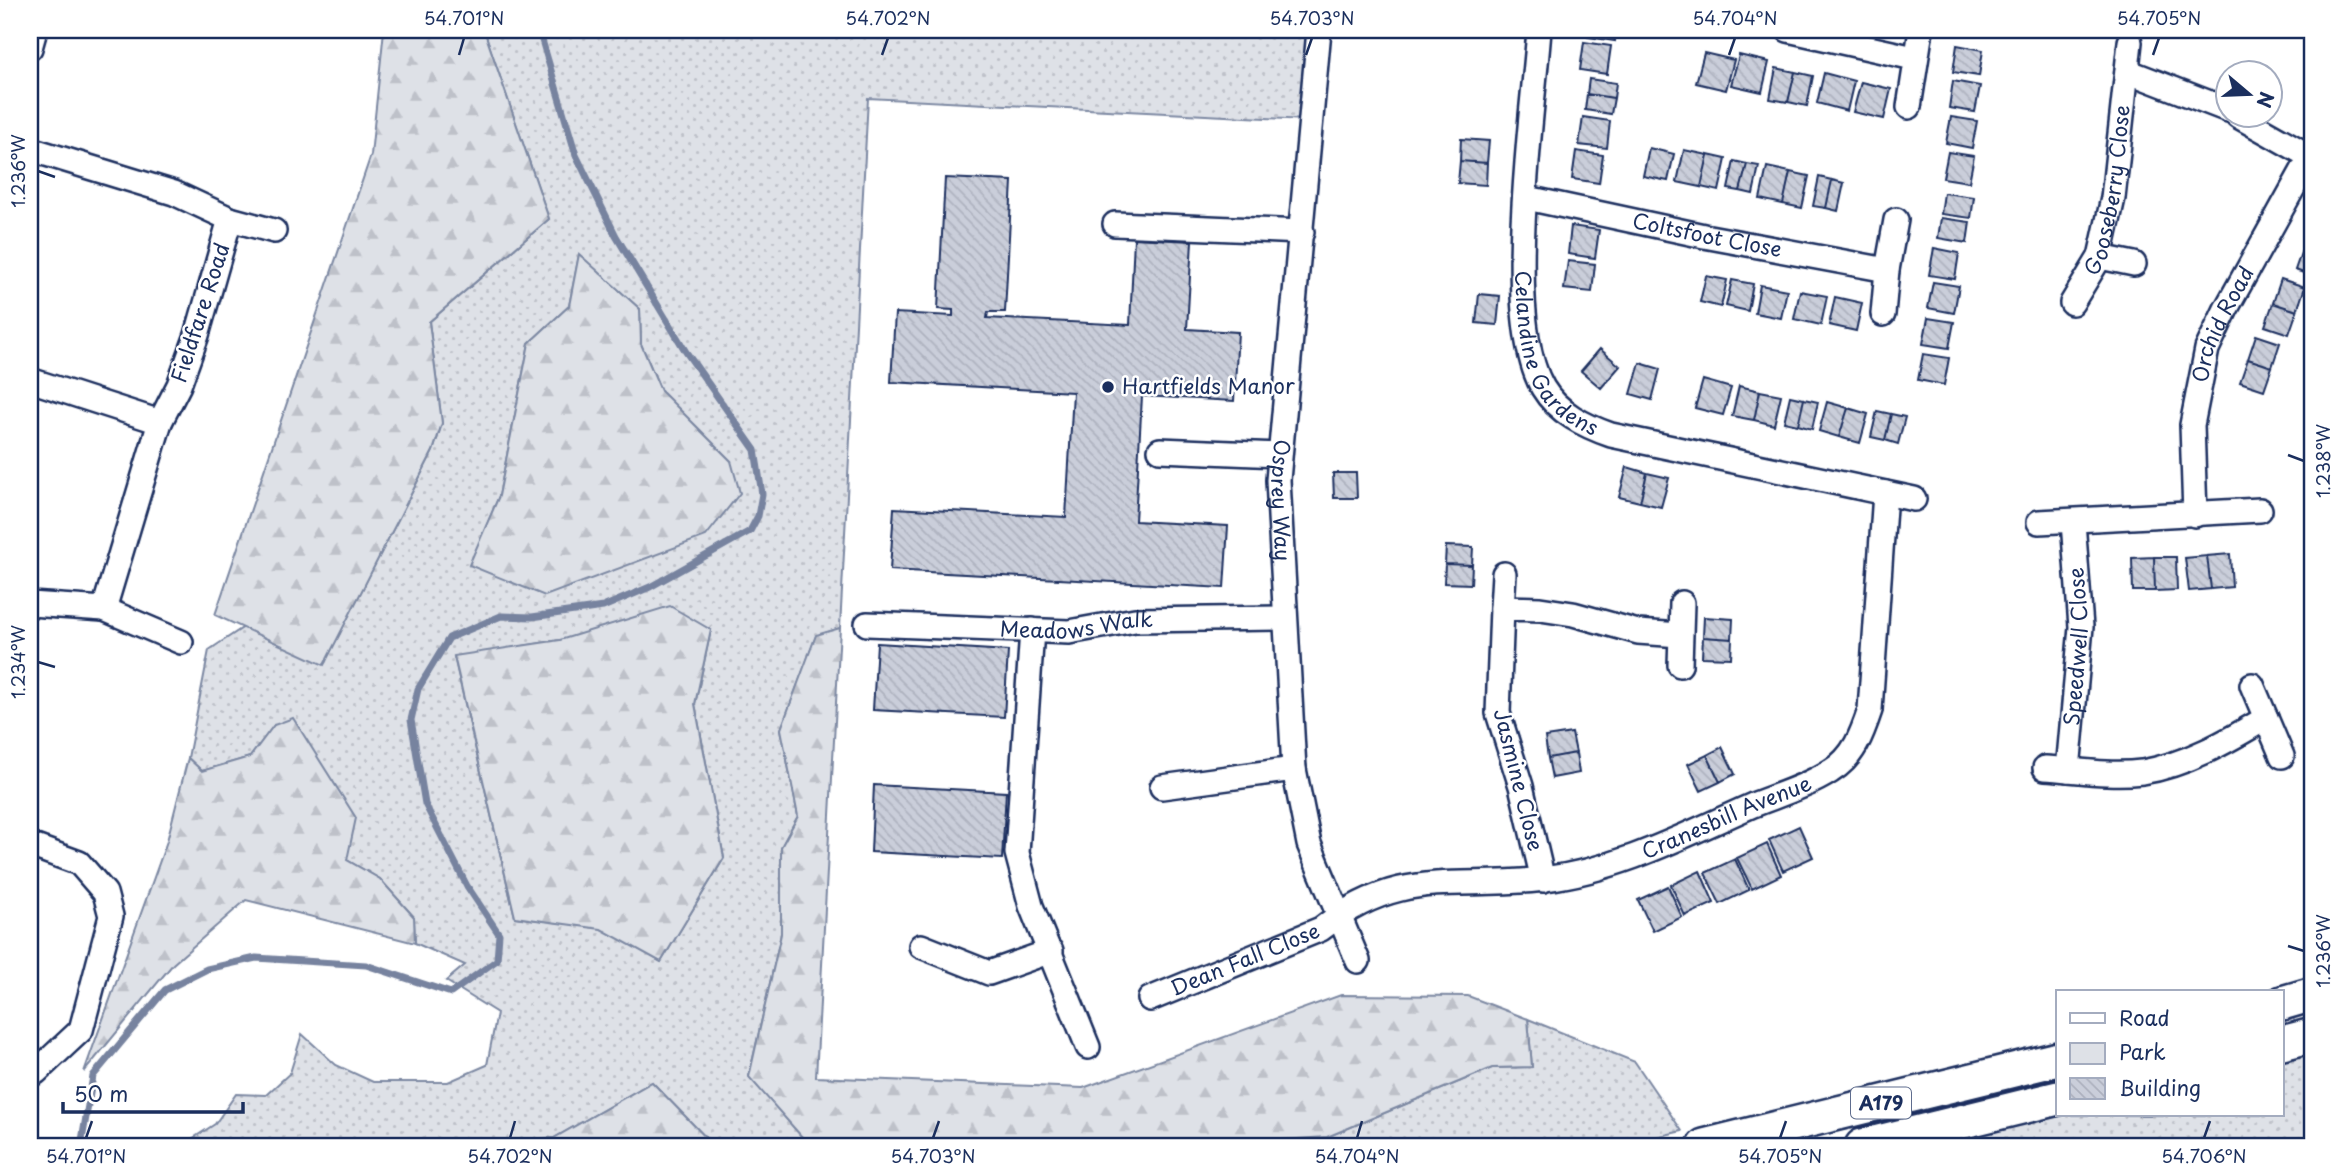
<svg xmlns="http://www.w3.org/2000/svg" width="2343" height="1176" viewBox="0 0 2343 1176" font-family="'Playpen Sans',sans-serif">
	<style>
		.green { fill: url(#green-dots); stroke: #7c88a2; stroke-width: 2; fill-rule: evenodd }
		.forest { fill: url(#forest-firs); stroke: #7c88a2; stroke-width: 2 }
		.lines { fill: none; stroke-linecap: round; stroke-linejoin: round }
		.stream { stroke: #77839f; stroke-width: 7 }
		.building { fill: url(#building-back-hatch); stroke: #1b2f5e; stroke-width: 2 }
		.minor-casing { stroke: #1b2f5e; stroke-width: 28 }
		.highway-casing { stroke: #1b2f5e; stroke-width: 38 }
		.minor { stroke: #fff; stroke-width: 23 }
		.highway { stroke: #fff; stroke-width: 33 }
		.ticks { fill: none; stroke: #1b2f5e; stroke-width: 2.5 }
		.poi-dot { fill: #1b2f5e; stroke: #fff; stroke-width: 2.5 }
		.labels { text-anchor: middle; stroke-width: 5; stroke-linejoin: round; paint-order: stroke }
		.shield { fill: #fff; stroke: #5f6d8e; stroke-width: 2 }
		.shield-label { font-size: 19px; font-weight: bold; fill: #1b2f5e }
		.street-label { font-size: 21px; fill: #1b2f5e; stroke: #fff }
		.poi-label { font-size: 21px; fill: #1b2f5e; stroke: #fff; text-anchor: start }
		.neatline { fill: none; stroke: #1b2f5e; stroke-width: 2.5 }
		.ticks-label { font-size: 18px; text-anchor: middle; fill: #1b2f5e }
	</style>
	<defs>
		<pattern id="green-dots" width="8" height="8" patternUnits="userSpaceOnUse" patternTransform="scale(1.75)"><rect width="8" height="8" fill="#dee1e7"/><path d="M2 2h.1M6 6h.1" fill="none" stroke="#bec1c9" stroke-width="1.8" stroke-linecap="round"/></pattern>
		<pattern id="forest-firs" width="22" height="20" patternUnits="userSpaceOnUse" patternTransform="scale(1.75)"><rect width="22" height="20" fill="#dee1e7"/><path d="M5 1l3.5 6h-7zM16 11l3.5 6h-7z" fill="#bec1c9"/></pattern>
		<pattern id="building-back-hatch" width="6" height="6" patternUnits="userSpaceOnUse" patternTransform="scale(1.75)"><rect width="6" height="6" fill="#caceda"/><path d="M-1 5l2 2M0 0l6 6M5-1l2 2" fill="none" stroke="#adb1be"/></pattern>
	</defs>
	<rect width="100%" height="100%" fill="#fff"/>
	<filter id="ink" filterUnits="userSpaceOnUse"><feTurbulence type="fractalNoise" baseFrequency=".0143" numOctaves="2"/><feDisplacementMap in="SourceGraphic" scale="14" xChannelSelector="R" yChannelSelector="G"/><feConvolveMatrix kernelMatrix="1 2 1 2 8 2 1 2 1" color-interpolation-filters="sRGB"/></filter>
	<g filter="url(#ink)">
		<path class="green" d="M 484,30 L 1312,30 L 1305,120 L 868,98 L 840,628 L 816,636 L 781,729 L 798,816 L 781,847 L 781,934 L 749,1076 L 810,1146 L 714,1146 L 652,1082 L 554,1138 L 486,1143 L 482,1146 L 181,1146 L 215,1124 L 236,1094 L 266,1095 L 290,1073 L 302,1034 L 336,1065 L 373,1082 L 448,1082 L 487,1065 L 497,1013 L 446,981 L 465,965 L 415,943 L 414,917 L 380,879 L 347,860 L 274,725 L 250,757 L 202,771 L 188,758 L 209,650 L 244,627 L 324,664 L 433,451 L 442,424 L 429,322 L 549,219 ZM 579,255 L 640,309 L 641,344 L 661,391 L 731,461 L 470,565 L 499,496 L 529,343 L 569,306 ZM 711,630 L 695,704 L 724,858 L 661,962 L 601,928 L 515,917 L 454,657 L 560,640 Z
			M 1528,1019 L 1635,1062 L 1682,1131 L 1617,1146 L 1193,1146 L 1327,1137 L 1492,1068 L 1532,1067 Z
			M 2313,1025 L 2313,1146 L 1853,1146 L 2058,1115 L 2282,1115 L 2282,1033 Z"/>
		<path class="forest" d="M 384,30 L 484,30 L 549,219 L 429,322 L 442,423 L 433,451 L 324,665 L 215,615 L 371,155 Z
			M 579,254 L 640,309 L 641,344 L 661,391 L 731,461 L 740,493 L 706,536 L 545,596 L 469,565 L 499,496 L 529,343 L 569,306 Z
			M 670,606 L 711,630 L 695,704 L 724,858 L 661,962 L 601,929 L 515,917 L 454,656 L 560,640 Z
			M 840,628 L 816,1077 L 1083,1088 L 1341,995 L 1468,996 L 1528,1019 L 1532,1067 L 1492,1068 L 1327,1137 L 1193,1146 L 810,1146 L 749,1077 L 781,934 L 781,847 L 798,816 L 781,729 L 816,635 Z
			M 293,718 L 356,818 L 347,860 L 380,879 L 414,917 L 415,943 L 246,900 L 173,964 L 84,1072 L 167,841 L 188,758 L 202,771 L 250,757 L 274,725 Z
			M 652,1082 L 714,1146 L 482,1146 L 486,1143 L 554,1138 Z"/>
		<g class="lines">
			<path class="stream" d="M 81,1146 L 93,1076 L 165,990 L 207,969 L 256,958 L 366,965 L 451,993 L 497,960 L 499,934 L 467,886 L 425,804 L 411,720 L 418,689 L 449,638 L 501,616 L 532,617 L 603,607 L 650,587 L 750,531 L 758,516 L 762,494 L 755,450 L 686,352 L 616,236 L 576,155 L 539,30"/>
		</g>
		<path class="building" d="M 1589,30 L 1616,30 L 1615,41 L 1588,37 Z
			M 1584,42 L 1611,46 L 1607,74 L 1580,70 Z
			M 1957,45 L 1983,50 L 1979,76 L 1953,72 Z
			M 1704,53 L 1734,60 L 1726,90 L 1696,83 Z
			M 1739,55 L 1769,62 L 1762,92 L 1731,85 Z
			M 1776,68 L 1795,72 L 1788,102 L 1770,99 Z
			M 1795,72 L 1813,76 L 1807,106 L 1788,102 Z
			M 1824,73 L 1854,81 L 1847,111 L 1817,103 Z
			M 1589,79 L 1616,83 L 1614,98 L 1587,94 Z
			M 1953,81 L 1980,86 L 1975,112 L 1949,108 Z
			M 1861,82 L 1891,89 L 1884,119 L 1853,112 Z
			M 1587,94 L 1614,98 L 1611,114 L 1585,110 Z
			M 1583,117 L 1610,121 L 1607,148 L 1579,145 Z
			M 1951,117 L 1977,121 L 1972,148 L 1946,143 Z
			M 1461,139 L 1489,141 L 1487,163 L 1460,161 Z
			M 1649,148 L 1674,154 L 1668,181 L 1643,176 Z
			M 1684,150 L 1708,155 L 1701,187 L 1677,182 Z
			M 1576,151 L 1603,155 L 1599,183 L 1572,179 Z
			M 1948,152 L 1974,156 L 1969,182 L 1943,178 Z
			M 1708,155 L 1726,159 L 1719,191 L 1701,187 Z
			M 1460,161 L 1487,163 L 1486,185 L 1458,183 Z
			M 1734,161 L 1747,164 L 1740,191 L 1728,189 Z
			M 1747,164 L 1759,166 L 1753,194 L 1740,191 Z
			M 1767,167 L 1790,172 L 1783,204 L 1760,199 Z
			M 1790,172 L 1809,176 L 1802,208 L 1783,204 Z
			M 1819,177 L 1832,180 L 1826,208 L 1813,206 Z
			M 945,178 L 1012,181 L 1005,312 L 988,312 L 987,318 L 1130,325 L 1134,238 L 1192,241 L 1187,329 L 1238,332 L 1234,401 L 1142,396 L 1135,521 L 1228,526 L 1224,588 L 890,570 L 894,508 L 1066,517 L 1073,392 L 891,382 L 895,313 L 953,316 L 953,310 L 938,309 Z
			M 1832,180 L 1844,183 L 1838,211 L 1826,208 Z
			M 1944,193 L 1974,197 L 1971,218 L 1941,214 Z
			M 1941,218 L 1970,222 L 1967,243 L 1938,238 Z
			M 1571,226 L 1599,230 L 1595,258 L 1568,254 Z
			M 2303,247 L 2313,250 L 2313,276 L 2295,270 Z
			M 1934,248 L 1959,253 L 1955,279 L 1929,275 Z
			M 1568,261 L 1595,264 L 1592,292 L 1564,289 Z
			M 1706,276 L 1727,280 L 1721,307 L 1700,302 Z
			M 2281,279 L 2305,287 L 2297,311 L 2273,303 Z
			M 1732,280 L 1753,284 L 1748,311 L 1726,306 Z
			M 1933,282 L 1959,286 L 1954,313 L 1928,308 Z
			M 1760,285 L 1787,290 L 1781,318 L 1755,313 Z
			M 1800,291 L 1827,296 L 1821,325 L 1794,319 Z
			M 1479,294 L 1500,296 L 1497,325 L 1476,323 Z
			M 1835,297 L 1862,303 L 1856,331 L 1829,325 Z
			M 2273,303 L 2297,311 L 2289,334 L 2265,326 Z
			M 1928,318 L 1954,322 L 1949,348 L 1923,344 Z
			M 2256,335 L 2280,343 L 2272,367 L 2248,359 Z
			M 1600,349 L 1620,366 L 1601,388 L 1581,371 Z
			M 1923,354 L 1949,358 L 1944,385 L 1918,380 Z
			M 2248,359 L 2272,367 L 2264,390 L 2240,382 Z
			M 1640,363 L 1660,369 L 1652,400 L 1631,394 Z
			M 1703,380 L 1731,388 L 1723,415 L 1695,408 Z
			M 1739,386 L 1760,391 L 1754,420 L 1732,416 Z
			M 1760,391 L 1781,395 L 1774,425 L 1754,420 Z
			M 1790,396 L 1804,399 L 1798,425 L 1784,422 Z
			M 1804,399 L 1818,402 L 1812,429 L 1798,425 Z
			M 1827,402 L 1848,408 L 1839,437 L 1819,431 Z
			M 1848,408 L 1868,414 L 1860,443 L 1839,437 Z
			M 1877,411 L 1891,414 L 1885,440 L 1871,437 Z
			M 1891,414 L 1905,417 L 1898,444 L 1885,440 Z
			M 1627,467 L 1647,473 L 1640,502 L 1619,497 Z
			M 1333,473 L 1356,473 L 1357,498 L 1334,498 Z
			M 1647,473 L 1669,478 L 1661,507 L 1640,502 Z
			M 1446,546 L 1473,547 L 1472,565 L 1445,564 Z
			M 2230,554 L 2232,587 L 2211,589 L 2207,556 Z
			M 2207,556 L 2211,589 L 2189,591 L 2185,558 Z
			M 2154,557 L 2155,591 L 2133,591 L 2132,558 Z
			M 2154,557 L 2176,557 L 2177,590 L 2155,591 Z
			M 1445,564 L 1472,565 L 1471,584 L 1444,583 Z
			M 1704,617 L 1733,619 L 1732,639 L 1703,637 Z
			M 1703,637 L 1732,639 L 1731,658 L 1702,657 Z
			M 877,643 L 1008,651 L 1004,717 L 873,710 Z
			M 1572,733 L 1576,753 L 1548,758 L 1545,737 Z
			M 1722,747 L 1735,774 L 1720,782 L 1707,755 Z
			M 1576,753 L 1579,773 L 1552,778 L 1548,758 Z
			M 1707,755 L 1720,782 L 1701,791 L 1688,764 Z
			M 874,785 L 1006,792 L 1002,859 L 871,852 Z
			M 1799,826 L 1813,857 L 1783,871 L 1769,840 Z
			M 1767,844 L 1781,875 L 1752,889 L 1737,858 Z
			M 1735,859 L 1749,890 L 1720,904 L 1705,873 Z
			M 1700,871 L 1714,903 L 1685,916 L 1671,885 Z
			M 1668,886 L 1682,917 L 1653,931 L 1638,900 Z"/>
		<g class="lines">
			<g class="minor-casing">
				<g id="minor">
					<path id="s1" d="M 1319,30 L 1278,480 L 1294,769 L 1309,844 L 1358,961"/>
					<path id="s2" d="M 1539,30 C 1533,114 1502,319 1543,388 C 1558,413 1585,426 1611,435 L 1914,499"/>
					<path d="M 1788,30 L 1914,58"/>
					<path d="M 30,48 L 35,30"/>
					<path d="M 2127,71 L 2228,110"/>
					<path d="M 1909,107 L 1921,30"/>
					<path d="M 2238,116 L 2311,157"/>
					<path d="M 30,149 L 174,193 L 230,219 L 197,335 L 179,385 L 160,422 L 104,609"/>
					<path id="s3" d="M 1527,198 L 1704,236 L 1887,270"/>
					<path d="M 230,219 L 274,231"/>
					<path d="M 1115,224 L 1302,232"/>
					<path d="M 2100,257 L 2134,264"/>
					<path id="s4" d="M 2072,303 L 2100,257 L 2113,198 L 2130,42"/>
					<path d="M 1883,314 L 1887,270 L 1896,220"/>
					<path d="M 30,380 L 160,422"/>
					<path d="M 1160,450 L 1279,455"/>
					<path id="s5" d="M 2195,515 L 2192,425 L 2207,349 L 2226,309 L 2313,152"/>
					<path d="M 2039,522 L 2260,510"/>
					<path d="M 30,604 L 104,609 L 181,642"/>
					<path d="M 1502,608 L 1504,574"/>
					<path id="s6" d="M 867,624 L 1069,632 L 1135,620 L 1284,618"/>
					<path d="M 1032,630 L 1017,853 L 1031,906 L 1088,1047"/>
					<path d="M 1680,665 L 1682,603"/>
					<path d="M 2252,685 L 2282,756"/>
					<path d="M 2045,768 C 2076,770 2110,776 2142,772 C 2186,765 2228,741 2266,718"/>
					<path id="s7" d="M 2068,770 L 2081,627 L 2073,522"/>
					<path d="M 1162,787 L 1294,769"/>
					<path d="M 30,845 L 79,863 L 105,893 L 111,916 L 81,1030 L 36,1072 L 30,1070"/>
					<path d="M 1543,880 L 1521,786 L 1498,713 L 1502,608 L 1540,609 L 1573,614 L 1638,632 L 1680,635"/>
					<path d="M 921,946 L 989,973 L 1051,951"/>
					<path id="s8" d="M 1150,999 L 1321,929 C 1401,866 1454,890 1544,879 C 1619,870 1685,835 1753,805 C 1778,795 1808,786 1831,771 C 1854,757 1862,734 1870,710 L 1885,493"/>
				</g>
			</g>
			<g class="highway-casing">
				<path id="highway" d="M 2282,1003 L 2313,994
					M 2282,1043 L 2313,1035
					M 1704,1146 L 2058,1059
					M 1862,1146 L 2058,1098"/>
			</g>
			<use href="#minor" class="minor"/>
			<use href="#highway" class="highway"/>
		</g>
	</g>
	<path class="ticks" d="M 459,55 L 464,38M 882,55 L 888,38M 1306,55 L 1312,38M 1729,55 L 1735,38M 2153,55 L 2159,38M 38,171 L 55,177M 2288,455 L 2304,461M 38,662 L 55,667M 2288,946 L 2304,951M 86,1138 L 92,1121M 510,1138 L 515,1121M 933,1138 L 939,1121M 1357,1138 L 1362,1121M 1780,1138 L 1786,1121M 2204,1138 L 2210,1121"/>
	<circle class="poi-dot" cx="1108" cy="387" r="7"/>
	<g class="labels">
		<rect class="shield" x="1851" y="1087.5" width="60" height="31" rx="5"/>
		<g class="shield-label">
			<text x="1881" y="1110">A179</text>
		</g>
		<g class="street-label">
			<text dy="7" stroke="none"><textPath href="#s4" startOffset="121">Gooseberry Close</textPath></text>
			<text dy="7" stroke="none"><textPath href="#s3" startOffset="184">Coltsfoot Close</textPath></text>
			<text transform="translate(201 313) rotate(-72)" y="7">Fieldfare Road</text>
			<text dy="7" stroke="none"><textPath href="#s5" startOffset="196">Orchid Road</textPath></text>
			<text dy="7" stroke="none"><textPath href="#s2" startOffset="336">Celandine Gardens</textPath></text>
			<text dy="7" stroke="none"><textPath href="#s1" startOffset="472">Osprey Way</textPath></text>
			<text dy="7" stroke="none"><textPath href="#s6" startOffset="210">Meadows Walk</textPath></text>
			<text dy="7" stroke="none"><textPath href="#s7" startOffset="124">Speedwell Close</textPath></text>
			<text transform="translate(1518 780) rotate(76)" y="7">Jasmine Close</text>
			<text dy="7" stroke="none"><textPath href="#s8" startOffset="612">Cranesbill Avenue</textPath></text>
			<text dy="7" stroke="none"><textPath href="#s8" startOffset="103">Dean Fall Close</textPath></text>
		</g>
		<g class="poi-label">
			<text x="1122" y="394">Hartfields Manor</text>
		</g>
	</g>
	<rect width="2343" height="1176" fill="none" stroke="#fff" stroke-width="77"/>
	<rect x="2056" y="990" width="228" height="126" fill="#ffffff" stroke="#a4acbf" stroke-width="2"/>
	<rect x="2070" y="1013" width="35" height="10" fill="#ffffff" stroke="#a4acbf" stroke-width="2"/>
	<text x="2119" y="1026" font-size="21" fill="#1b2f5e">Road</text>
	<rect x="2070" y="1043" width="35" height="21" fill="#dee1e7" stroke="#a4acbf" stroke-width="2"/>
	<text x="2119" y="1060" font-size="21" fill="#1b2f5e">Park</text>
	<rect x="2070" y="1078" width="35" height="21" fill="url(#building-back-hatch)" stroke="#a4acbf" stroke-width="2"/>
	<text x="2119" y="1096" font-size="21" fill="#1b2f5e">Building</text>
	<g transform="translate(2249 94) rotate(109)"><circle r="33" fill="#ffffff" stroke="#a4acbf" stroke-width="2"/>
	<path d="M0-5L12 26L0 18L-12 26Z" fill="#1b2f5e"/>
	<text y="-10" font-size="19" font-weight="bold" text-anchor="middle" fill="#1b2f5e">N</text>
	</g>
	<path d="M63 1102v10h180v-10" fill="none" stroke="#1b2f5e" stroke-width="3.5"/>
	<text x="74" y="1102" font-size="21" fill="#1b2f5e" stroke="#ffffff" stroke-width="5" paint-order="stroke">50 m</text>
	<rect x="38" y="38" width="2266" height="1100" class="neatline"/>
	<g class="ticks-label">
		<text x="464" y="25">54.701°N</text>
		<text x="888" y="25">54.702°N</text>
		<text x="1312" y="25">54.703°N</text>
		<text x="1735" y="25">54.704°N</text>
		<text x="2159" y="25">54.705°N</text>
		<text transform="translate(19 171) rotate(-90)" y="6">1.236°W</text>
		<text transform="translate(2324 461) rotate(-90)" y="6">1.238°W</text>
		<text transform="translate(19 662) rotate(-90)" y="6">1.234°W</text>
		<text transform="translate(2324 951) rotate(-90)" y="6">1.236°W</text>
		<text x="86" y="1163">54.701°N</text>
		<text x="510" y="1163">54.702°N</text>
		<text x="933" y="1163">54.703°N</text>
		<text x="1357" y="1163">54.704°N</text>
		<text x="1780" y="1163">54.705°N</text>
		<text x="2204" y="1163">54.706°N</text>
	</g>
</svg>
